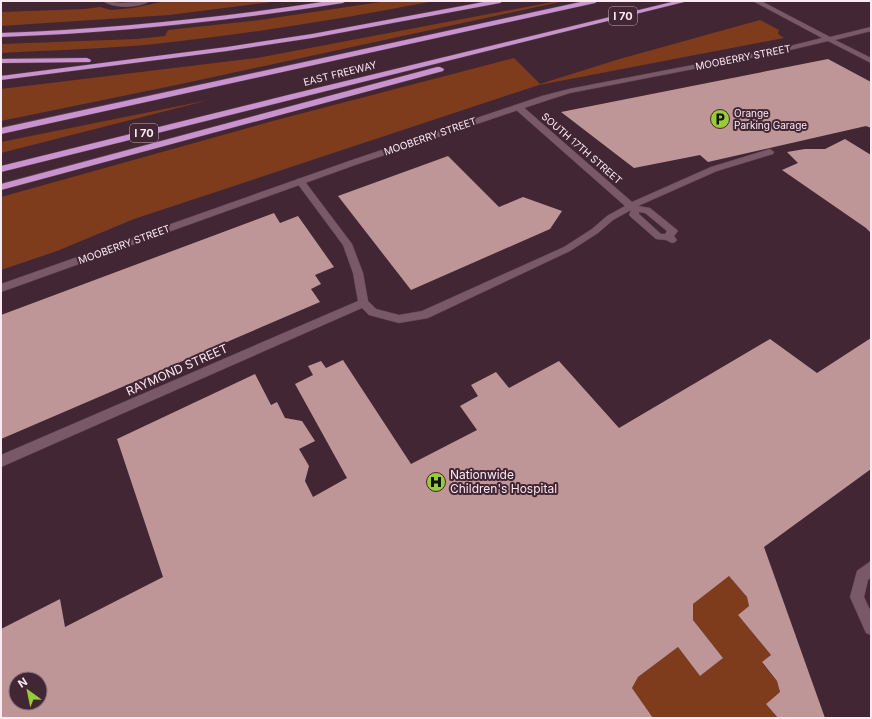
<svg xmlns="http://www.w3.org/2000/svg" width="872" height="719" viewBox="0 0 872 719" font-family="Inter,sans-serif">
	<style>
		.green { fill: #7e3c1c }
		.building { fill: #be9697; fill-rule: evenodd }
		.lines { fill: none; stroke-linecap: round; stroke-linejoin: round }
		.service-casing { stroke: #5b434e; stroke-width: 1 }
		.minor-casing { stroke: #5b434e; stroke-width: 1 }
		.tertiary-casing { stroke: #5b434e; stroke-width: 1 }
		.motorway-casing { stroke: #5b434e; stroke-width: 1 }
		.service { fill: #795967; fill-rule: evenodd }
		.minor { fill: #795967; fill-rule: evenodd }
		.tertiary { fill: #795967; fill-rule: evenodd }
		.motorway { fill: #c993d0; fill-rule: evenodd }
		.labels { text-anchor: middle; stroke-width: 4; stroke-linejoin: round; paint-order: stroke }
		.far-street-label { font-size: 10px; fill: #fce9f1; stroke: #422634 }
		.far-poi-label { font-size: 10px; fill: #fce9f1; stroke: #422634; text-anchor: start }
		.shield { fill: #422634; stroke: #c4aeb8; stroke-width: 1 }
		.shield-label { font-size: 11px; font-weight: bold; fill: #fce9f1 }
		.street-label { font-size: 12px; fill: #fce9f1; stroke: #422634 }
		.poi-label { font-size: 12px; fill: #fce9f1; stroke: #422634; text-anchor: start }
	</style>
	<rect width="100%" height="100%" fill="#422634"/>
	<path class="green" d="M 166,1 L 280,1 L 169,15 L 1,26 L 1,12 L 85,9 L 100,7 L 111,10 L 133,8 Z
		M 387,1 L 434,1 C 342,19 249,34 155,44 C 104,49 52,50 1,53 L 1,44 L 136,39 L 165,36 L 168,30 L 260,20 Z
		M 558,1 L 564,1 L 181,84 L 1,121 L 1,89 L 257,58 Z
		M 760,20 L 779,30 L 778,34 L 784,38 L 539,85 L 134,219 L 57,251 L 1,270 L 1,197 L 269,122 L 514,58 L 540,84 L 616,60 Z
		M 209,100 L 1,153 L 1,142 Z
		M 729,576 L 747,597 L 749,606 L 738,615 L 771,655 L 762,663 L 777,681 L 780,692 L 766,704 L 778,718 L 653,718 L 632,688 L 638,677 L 678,647 L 700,676 L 723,658 L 693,620 L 693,604 Z"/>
	<path class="building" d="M 828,59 L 871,82 L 871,128 L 866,126 L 708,162 L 700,155 L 634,168 L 561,112 Z
		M 845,139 L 871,155 L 871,233 L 866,228 L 782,170 L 798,163 L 787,152 L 805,149 L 825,149 Z
		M 448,156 L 499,207 L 523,197 L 562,211 L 550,229 L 411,290 L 338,196 Z
		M 274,213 L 280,223 L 298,216 L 334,267 L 315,275 L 321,284 L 311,289 L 320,302 L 1,439 L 1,315 Z
		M 871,338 L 871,469 L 764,547 L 825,718 L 778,718 L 766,704 L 780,692 L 777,681 L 762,662 L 771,655 L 738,615 L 749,606 L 747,597 L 729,576 L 693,604 L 693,620 L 723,658 L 700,676 L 678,647 L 638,677 L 632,688 L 653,718 L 1,718 L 1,629 L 60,599 L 65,627 L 163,577 L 117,439 L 255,374 L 271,405 L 277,402 L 285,418 L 302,421 L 315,441 L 299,449 L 309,466 L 305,481 L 313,497 L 347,478 L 295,384 L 313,375 L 308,366 L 321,361 L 326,368 L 343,360 L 411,464 L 477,430 L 460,406 L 478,396 L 471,385 L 496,372 L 509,388 L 559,361 L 619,428 L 770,339 L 817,373 ZM 16,679 L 40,679 L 40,703 L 16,703 Z"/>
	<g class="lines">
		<g class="service-casing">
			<path id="service" d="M 515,105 L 521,105 L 632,202 L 711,167 L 770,149 L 774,152 L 773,154 L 717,171 L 638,206 L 650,208 L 676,229 L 678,231 L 674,236 L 677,240 L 675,242 L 672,243 L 666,240 L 656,239 L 631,217 L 629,215 L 631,210 L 613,220 L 598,233 L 570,251 L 428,318 L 399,323 L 369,315 L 362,308 L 1,467 L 1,455 L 358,301 L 353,273 L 343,245 L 297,183 L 296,181 L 297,179 L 303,179 L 352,244 L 363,273 L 368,301 L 376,309 L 399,315 L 422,311 L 564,247 L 592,229 L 607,216 L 625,206 L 515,109 ZM 639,212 L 645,213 L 667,231 L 665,234 L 661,234 L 639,214 Z
				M 871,561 L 871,577 L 868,580 L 864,597 L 871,612 L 871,635 L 866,633 L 850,597 L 857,571 Z"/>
		</g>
		<g class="minor-casing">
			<path id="minor" d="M 103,1 L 121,3 L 150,1 C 140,8 113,9 103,1 Z"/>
		</g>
		<g class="tertiary-casing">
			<path id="tertiary" d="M 753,1 L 761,1 L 830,37 L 871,27 L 871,31 L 835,40 L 871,58 L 871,63 L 828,41 L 786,51 L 570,93 L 548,100 L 358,164 L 1,292 L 1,284 L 352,160 L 542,96 L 569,89 L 786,47 L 822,38 Z"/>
		</g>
		<g class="motorway-casing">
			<path id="motorway" d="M 329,1 L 346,1 L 343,3 C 229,21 116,33 1,37 L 1,33 C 111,29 220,18 329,1 Z
				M 489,1 L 503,1 L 500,3 L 312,38 L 227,51 L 1,80 L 1,76 L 227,47 L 312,34 Z
				M 585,1 L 598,1 L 595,3 L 1,134 L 1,128 Z
				M 676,1 L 688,1 L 1,172 L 1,166 L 288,95 Z
				M 87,58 L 91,60 L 90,62 L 1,63 L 1,59 Z
				M 437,67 L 440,67 L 444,69 L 443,71 L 1,190 L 1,184 Z"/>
		</g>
		<use href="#service" class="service"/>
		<use href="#minor" class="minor"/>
		<use href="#tertiary" class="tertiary"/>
		<use href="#motorway" class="motorway"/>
	</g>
	<defs>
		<g id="parking-disc" transform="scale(1)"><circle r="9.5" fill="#98cb37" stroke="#422634"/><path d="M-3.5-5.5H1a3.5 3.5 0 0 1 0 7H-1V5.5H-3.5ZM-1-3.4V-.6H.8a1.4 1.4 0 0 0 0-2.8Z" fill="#111"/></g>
		<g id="hospital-disc" transform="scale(1)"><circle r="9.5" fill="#98cb37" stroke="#422634"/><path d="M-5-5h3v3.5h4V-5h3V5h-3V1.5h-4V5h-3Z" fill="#111"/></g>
	</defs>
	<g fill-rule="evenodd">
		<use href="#parking-disc" x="720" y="119"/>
		<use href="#hospital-disc" x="436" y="482"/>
	</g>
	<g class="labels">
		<g class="far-street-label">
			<text transform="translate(743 57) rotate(-11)" y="4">MOOBERRY STREET</text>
			<text transform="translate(340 73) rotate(-14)" y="4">EAST FREEWAY</text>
			<text transform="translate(430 136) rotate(-19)" y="4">MOOBERRY STREET</text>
			<text transform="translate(582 148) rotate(41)" y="4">SOUTH 17TH STREET</text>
			<text transform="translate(124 244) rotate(-20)" y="4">MOOBERRY STREET</text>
		</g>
		<g class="far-poi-label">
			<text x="734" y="117">Orange<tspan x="734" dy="12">Parking Garage</tspan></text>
		</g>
		<g class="shield">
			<rect x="609" y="7" width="28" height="18" rx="3"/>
			<rect x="130" y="124" width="28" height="18" rx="3"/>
		</g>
		<g class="shield-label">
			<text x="623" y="20">I 70</text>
			<text x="144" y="137">I 70</text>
		</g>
		<g class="street-label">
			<text transform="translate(177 370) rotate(-24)" y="4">RAYMOND STREET</text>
		</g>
		<g class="poi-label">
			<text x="450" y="479">Nationwide<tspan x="450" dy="14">Children's Hospital</tspan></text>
		</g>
	</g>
	<rect width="872" height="719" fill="none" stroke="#fce9f1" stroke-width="4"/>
	<g transform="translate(28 691) rotate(327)"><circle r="19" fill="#422634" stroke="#8c7480"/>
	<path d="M0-3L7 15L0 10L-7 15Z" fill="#98cb37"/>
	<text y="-6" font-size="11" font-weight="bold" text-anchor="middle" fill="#fce9f1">N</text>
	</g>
</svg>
